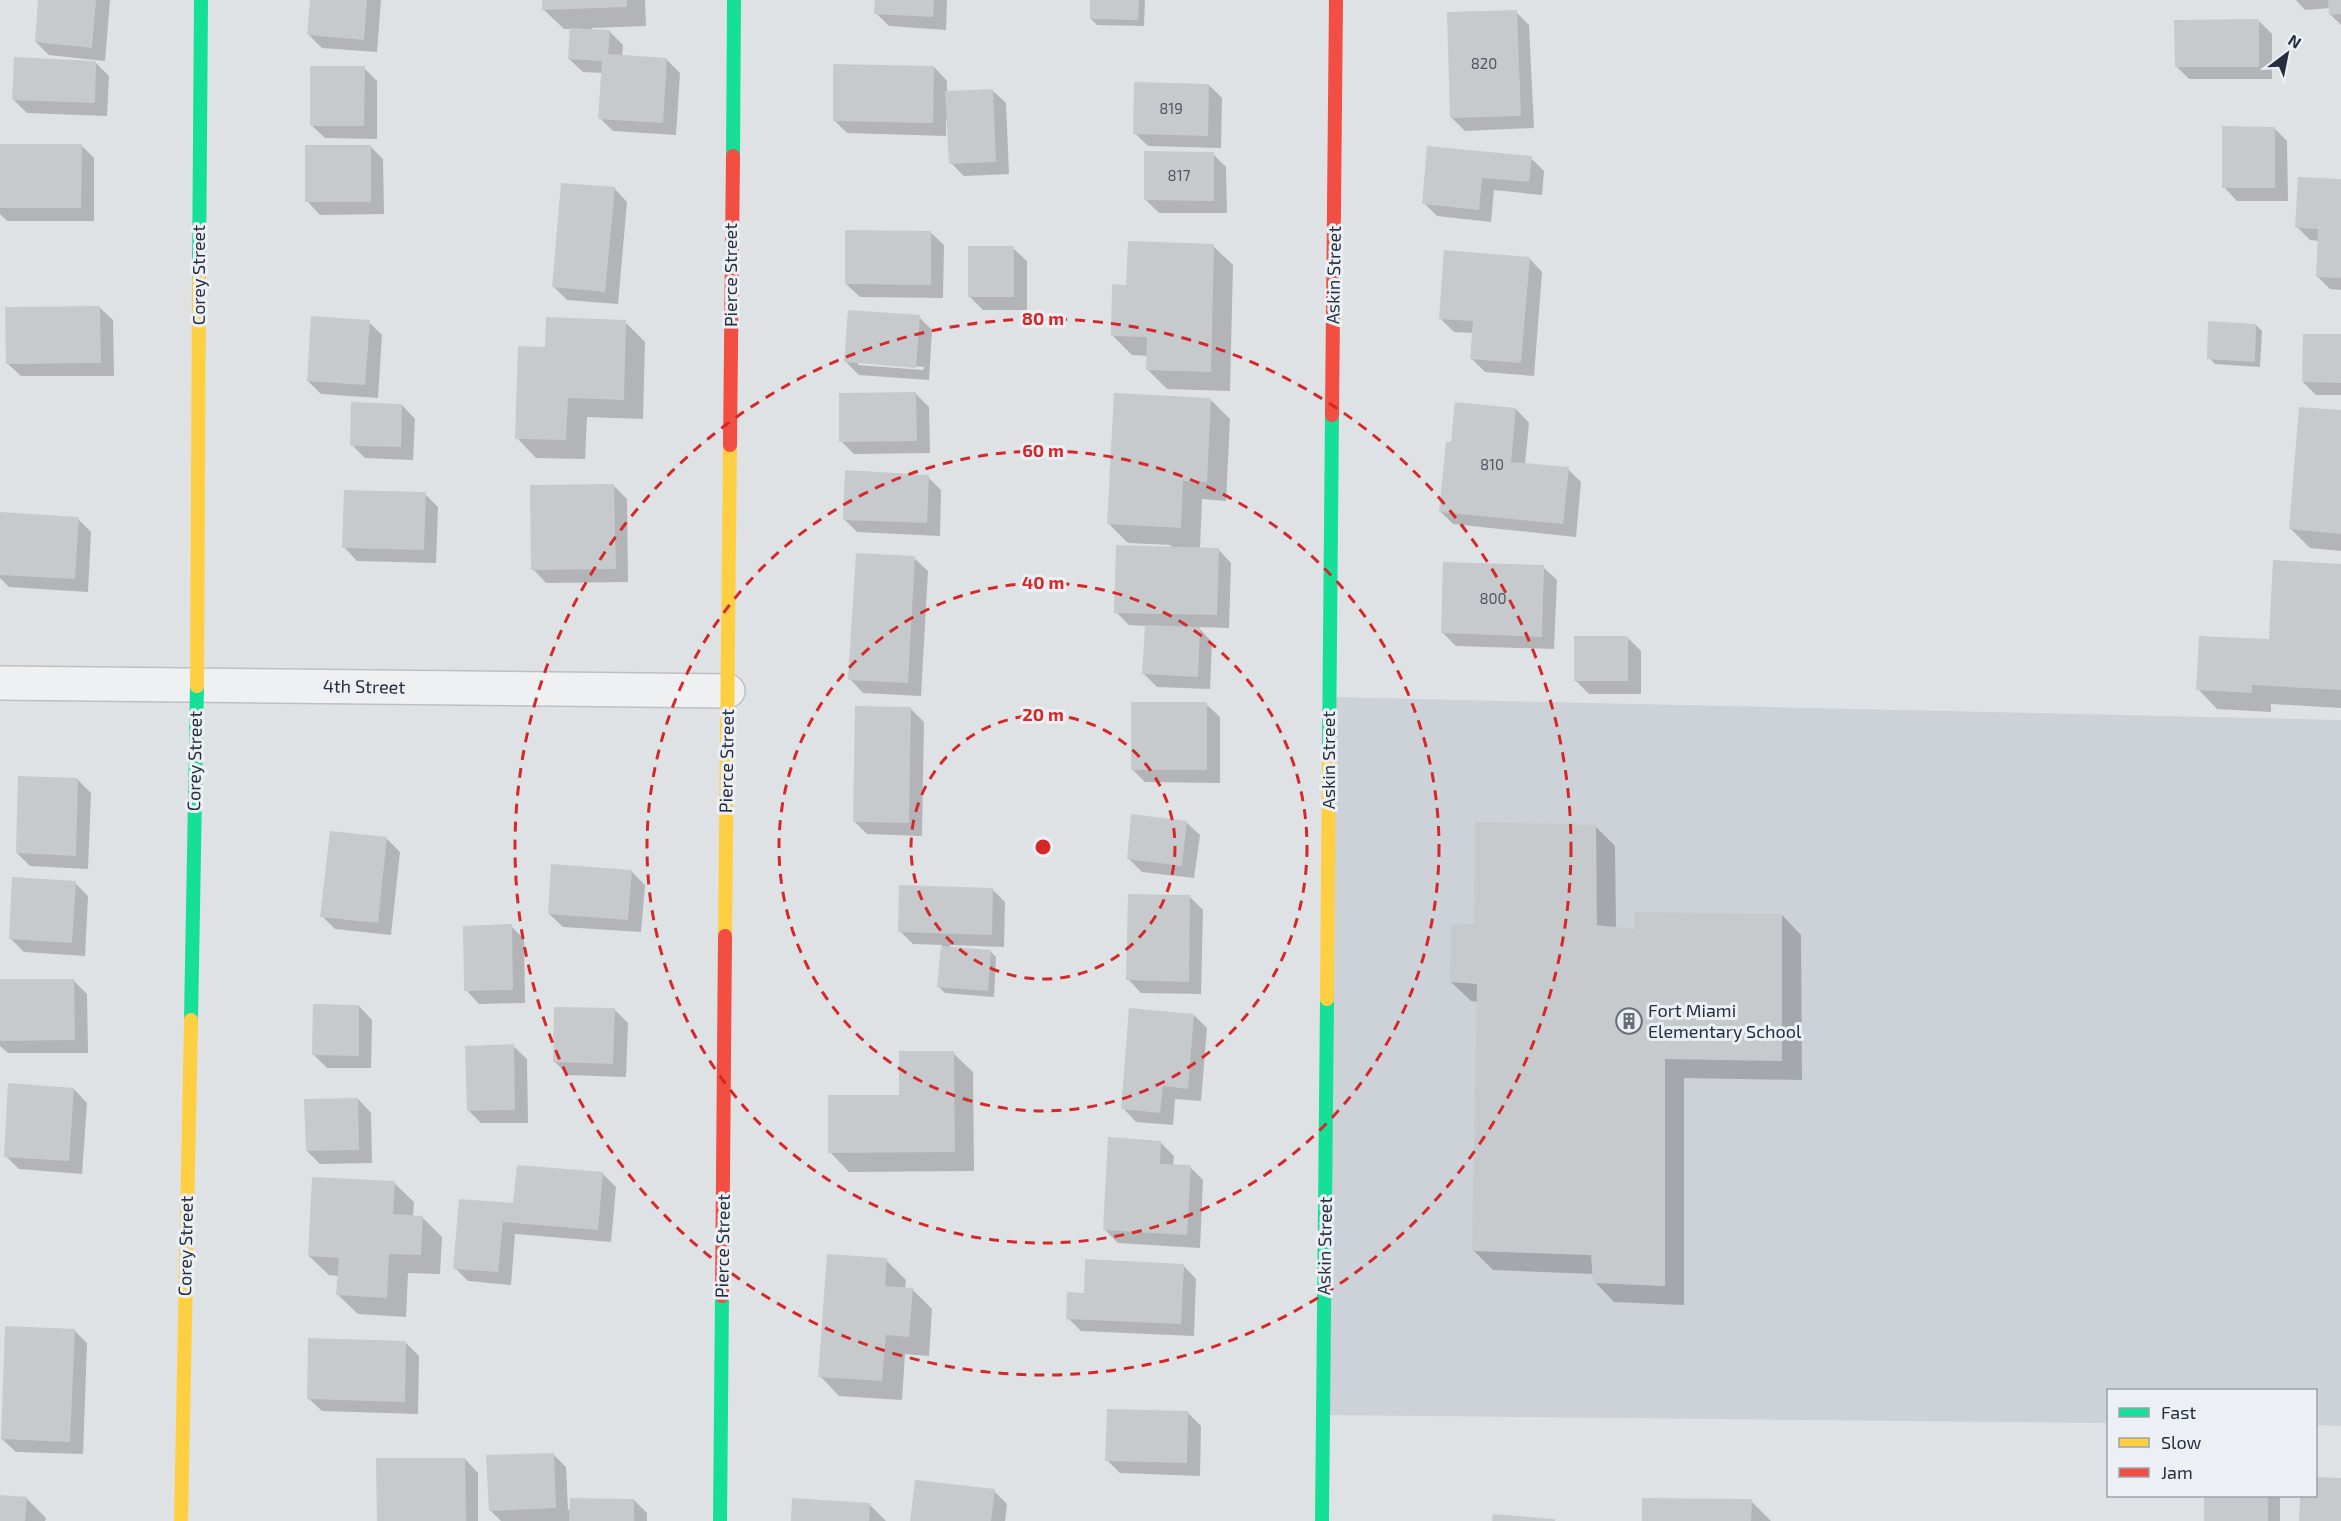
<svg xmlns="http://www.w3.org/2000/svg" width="2341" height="1521" viewBox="0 0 2341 1521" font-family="'Exo 2',sans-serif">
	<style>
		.built { fill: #cdd1d8 }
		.shadow { fill: #0003; fill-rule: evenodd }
		.building { fill: #c7cacd }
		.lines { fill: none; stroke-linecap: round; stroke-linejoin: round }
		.street-casing { stroke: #bdc0c3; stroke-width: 36 }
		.street { stroke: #eef0f1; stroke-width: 33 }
		.fast { stroke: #16e098; stroke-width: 14 }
		.slow { stroke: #ffcf43; stroke-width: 14 }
		.jam { stroke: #f24e42; stroke-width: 14 }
		.ring { fill: none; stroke: #d62828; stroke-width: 3; stroke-dasharray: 10 8 }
		.labels { text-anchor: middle; stroke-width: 6; stroke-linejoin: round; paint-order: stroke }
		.number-label { font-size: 15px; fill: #4f5662 }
		.street-label { font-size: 18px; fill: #262e3e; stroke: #ecf0f5 }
		.poi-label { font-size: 18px; fill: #262e3e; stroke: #ecf0f5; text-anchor: start }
		.centre { fill: #d62828; stroke: #ecf0f5; stroke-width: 3 }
		.ring-label { font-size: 18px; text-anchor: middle; font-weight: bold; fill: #d62828; stroke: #ecf0f5; stroke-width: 6; stroke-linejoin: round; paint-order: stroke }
	</style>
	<rect width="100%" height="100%" fill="#dfe2e5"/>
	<path class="built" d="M 1330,697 L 2341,720 L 2341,1426 L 2316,1425 L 2316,1390 L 2108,1390 L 2108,1423 L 1323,1415 Z"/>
	<path class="shadow" d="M 40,0 L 110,0 L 105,61 L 49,55 L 36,42 Z
		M 311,0 L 381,0 L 377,52 L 322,48 L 309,35 Z
		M 543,0 L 645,0 L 646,26 L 592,28 L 591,31 L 610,32 L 623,45 L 622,57 L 667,60 L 680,73 L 676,135 L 613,131 L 600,118 L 603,73 L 583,72 L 569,59 L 571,29 L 564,29 L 544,10 Z
		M 876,0 L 947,0 L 946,30 L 889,26 L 876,13 Z
		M 1091,0 L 1145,0 L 1144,26 L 1097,25 L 1091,19 Z
		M 2296,0 L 2341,0 L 2341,25 L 2330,14 L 2330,8 L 2305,10 Z
		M 1516,12 L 1529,25 L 1534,128 L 1465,131 L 1452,118 Z
		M 2258,20 L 2272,34 L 2272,79 L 2189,79 L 2176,66 Z
		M 96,63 L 109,76 L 107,116 L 27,113 L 14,100 Z
		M 934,67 L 947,81 L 947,92 L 992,90 L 1006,103 L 1009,174 L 964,176 L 951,163 L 949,120 L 946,120 L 946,136 L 847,133 L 834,120 Z
		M 364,68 L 377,81 L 377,139 L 325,138 L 311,125 Z
		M 1209,85 L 1222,98 L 1221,148 L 1148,146 L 1135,133 Z
		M 2274,128 L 2287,141 L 2288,201 L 2237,201 L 2224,187 Z
		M 81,145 L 94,158 L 94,221 L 7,221 L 0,214 L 0,146 Z
		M 370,146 L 383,159 L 384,214 L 320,215 L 307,201 Z
		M 1429,148 L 1531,158 L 1544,171 L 1542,195 L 1494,190 L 1491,222 L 1437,216 L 1424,203 Z
		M 1213,154 L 1226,167 L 1227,213 L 1159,213 L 1146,200 Z
		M 2341,181 L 2341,290 L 2330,289 L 2317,276 L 2319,241 L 2310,240 L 2297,227 Z
		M 614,188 L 627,202 L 618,304 L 567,300 L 554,287 Z
		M 930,232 L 944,245 L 943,298 L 860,297 L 846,284 Z
		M 1213,246 L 1233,265 L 1230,391 L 1167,389 L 1148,370 L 1148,356 L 1132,355 L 1112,335 L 1128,287 Z
		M 1013,248 L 1027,261 L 1027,310 L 983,310 L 969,296 Z
		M 1529,258 L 1542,272 L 1534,376 L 1485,372 L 1472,359 L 1474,333 L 1454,332 L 1440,318 Z
		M 99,307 L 113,320 L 114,376 L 21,376 L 7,363 Z
		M 919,317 L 932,330 L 929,380 L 859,375 L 846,362 ZM 858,362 L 924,367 L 923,370 L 858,365 Z
		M 369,322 L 382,335 L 378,398 L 321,394 L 308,381 Z
		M 625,322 L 645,342 L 643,419 L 587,417 L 585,459 L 536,458 L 517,438 L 546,348 Z
		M 2256,325 L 2262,331 L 2260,367 L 2215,364 L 2209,358 Z
		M 2341,336 L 2341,395 L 2316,395 L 2303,382 Z
		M 916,394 L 929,407 L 930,453 L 854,454 L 841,441 Z
		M 1211,400 L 1230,419 L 1226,501 L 1202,499 L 1200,549 L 1218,549 L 1231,563 L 1229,628 L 1198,627 L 1212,642 L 1210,689 L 1157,687 L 1144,674 L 1146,626 L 1129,625 L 1116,612 L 1170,548 L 1171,545 L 1128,543 L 1109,524 Z
		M 402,405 L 415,419 L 413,460 L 365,458 L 352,445 Z
		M 1516,409 L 1529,423 L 1525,464 L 1568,469 L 1581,482 L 1576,537 L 1453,524 L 1440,511 L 1453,444 Z
		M 2341,412 L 2341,551 L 2310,548 L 2291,529 Z
		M 928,477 L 941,490 L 940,536 L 857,532 L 844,519 Z
		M 614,486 L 627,499 L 628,582 L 546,583 L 533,569 Z
		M 425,494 L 438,507 L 436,563 L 357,561 L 344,547 Z
		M 0,513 L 78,519 L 91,532 L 88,592 L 9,587 L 0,578 Z
		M 914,558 L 928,571 L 921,696 L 863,693 L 850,679 Z
		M 2341,565 L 2341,708 L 2271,704 L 2271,712 L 2217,709 L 2198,689 L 2270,641 Z
		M 1543,567 L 1557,580 L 1554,649 L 1456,646 L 1443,633 Z
		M 1627,637 L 1641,651 L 1641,694 L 1589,694 L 1576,681 Z
		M 1206,704 L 1220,717 L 1220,783 L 1145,782 L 1132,769 Z
		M 911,709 L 924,722 L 922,836 L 867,834 L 854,821 Z
		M 78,780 L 91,793 L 88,869 L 30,866 L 17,853 Z
		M 1186,822 L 1200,835 L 1194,878 L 1142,872 L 1128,858 Z
		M 1595,826 L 1615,846 L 1616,929 L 1636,931 L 1782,915 L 1801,935 L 1802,1080 L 1684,1078 L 1684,1305 L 1614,1302 L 1595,1282 L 1594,1274 L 1493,1270 L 1474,1251 L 1478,1002 L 1471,1001 L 1451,982 L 1476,926 Z
		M 387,839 L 400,852 L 391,935 L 335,929 L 322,916 Z
		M 631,871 L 645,885 L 641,932 L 563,927 L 549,914 Z
		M 75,883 L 88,896 L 85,956 L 24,952 L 11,939 Z
		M 992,889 L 1005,902 L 1004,947 L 950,945 L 950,948 L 990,951 L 996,957 L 994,997 L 945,993 L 939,987 L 942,945 L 913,944 L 900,931 Z
		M 1190,897 L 1203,910 L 1201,994 L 1141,993 L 1128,979 Z
		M 511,926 L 524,939 L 525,1003 L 479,1004 L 466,990 Z
		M 0,981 L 74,981 L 87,994 L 88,1053 L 8,1053 L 0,1046 Z
		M 359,1006 L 372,1020 L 371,1068 L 327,1068 L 314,1055 Z
		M 615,1010 L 628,1023 L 626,1077 L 568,1075 L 555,1062 Z
		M 1194,1015 L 1207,1028 L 1201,1101 L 1175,1099 L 1173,1125 L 1136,1122 L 1123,1108 Z
		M 513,1046 L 527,1059 L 528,1123 L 481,1123 L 468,1110 Z
		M 953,1053 L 973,1072 L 974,1171 L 849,1172 L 830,1152 Z
		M 74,1089 L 87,1103 L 82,1174 L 19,1169 L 6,1156 Z
		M 358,1099 L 371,1113 L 372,1163 L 320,1164 L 307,1151 Z
		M 1160,1142 L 1174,1156 L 1173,1166 L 1190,1167 L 1203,1180 L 1200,1248 L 1118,1243 L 1105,1230 Z
		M 602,1173 L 616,1187 L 611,1242 L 515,1234 L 511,1285 L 468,1281 L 455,1268 L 515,1205 Z
		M 394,1183 L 414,1202 L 413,1217 L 422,1217 L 442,1237 L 440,1274 L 408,1273 L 406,1317 L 358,1314 L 338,1295 L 339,1276 L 329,1275 L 309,1256 Z
		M 886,1260 L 906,1280 L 905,1289 L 912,1289 L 932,1309 L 929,1356 L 905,1354 L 902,1400 L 839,1396 L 820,1376 Z
		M 1183,1265 L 1196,1279 L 1194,1336 L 1081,1331 L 1068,1318 L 1085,1295 Z
		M 74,1330 L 87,1343 L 83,1454 L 16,1452 L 2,1439 Z
		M 406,1343 L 419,1356 L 418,1414 L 322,1411 L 308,1398 Z
		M 1188,1413 L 1201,1426 L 1200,1476 L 1120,1473 L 1107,1460 Z
		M 553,1454 L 566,1467 L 568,1510 L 634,1500 L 647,1513 L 647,1521 L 501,1521 L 490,1510 Z
		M 465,1459 L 478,1473 L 478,1521 L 378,1521 Z
		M 994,1491 L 1007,1504 L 1005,1521 L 912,1521 Z
		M 0,1496 L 26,1498 L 46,1518 L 45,1521 L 0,1521 Z
		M 2205,1496 L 2280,1496 L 2280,1521 L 2205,1521 Z
		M 1751,1501 L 1771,1521 L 1643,1521 Z
		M 869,1504 L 886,1521 L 792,1521 Z"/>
	<path class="building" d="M 38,0 L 96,0 L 92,48 L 35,42 Z
		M 310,0 L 367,0 L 364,40 L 307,35 Z
		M 542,0 L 627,0 L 627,7 L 542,10 Z
		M 875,0 L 934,0 L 933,17 L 874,14 Z
		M 1090,0 L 1139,0 L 1138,20 L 1090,19 Z
		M 2328,0 L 2341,0 L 2341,14 L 2329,15 Z
		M 1517,10 L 1521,116 L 1450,118 L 1447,12 Z
		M 2259,19 L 2259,67 L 2175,67 L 2174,20 Z
		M 570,28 L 610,30 L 608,54 L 667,58 L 663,123 L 598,119 L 602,61 L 568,59 Z
		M 14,57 L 96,61 L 95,103 L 12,100 Z
		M 833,64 L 934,66 L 933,123 L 833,121 Z
		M 310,66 L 365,66 L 364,126 L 310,126 Z
		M 1134,82 L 1209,84 L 1208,136 L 1133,134 Z
		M 993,89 L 996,162 L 949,164 L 945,91 Z
		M 2222,126 L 2275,127 L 2275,188 L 2222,188 Z
		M 0,144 L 82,144 L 81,208 L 0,208 Z
		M 305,145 L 371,145 L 371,202 L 305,202 Z
		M 1427,146 L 1532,156 L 1529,182 L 1482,178 L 1479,210 L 1422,204 Z
		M 1144,151 L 1214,152 L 1214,201 L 1144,200 Z
		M 2298,177 L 2341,179 L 2341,278 L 2316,277 L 2318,229 L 2295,228 Z
		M 561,183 L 615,187 L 605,292 L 552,287 Z
		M 845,230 L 931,231 L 931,285 L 845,284 Z
		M 1128,241 L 1214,244 L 1211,372 L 1146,370 L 1147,337 L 1111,336 L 1112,284 L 1126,285 Z
		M 968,246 L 1014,246 L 1014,297 L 968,297 Z
		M 1444,250 L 1530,257 L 1521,363 L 1470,359 L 1473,321 L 1439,319 Z
		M 100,306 L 101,363 L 6,364 L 5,307 Z
		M 848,310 L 920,315 L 916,368 L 844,362 Z
		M 311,316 L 370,320 L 365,385 L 307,381 Z
		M 546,317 L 626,320 L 624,400 L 568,398 L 566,440 L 515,439 L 518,346 L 545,347 Z
		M 2208,321 L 2256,324 L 2255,362 L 2207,359 Z
		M 2303,334 L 2341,334 L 2341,383 L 2302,382 Z
		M 916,392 L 917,441 L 839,442 L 839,393 Z
		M 1114,393 L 1211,398 L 1207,482 L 1183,481 L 1181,528 L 1107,524 Z
		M 351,402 L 402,404 L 401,447 L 350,446 Z
		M 1455,402 L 1516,408 L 1511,462 L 1569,467 L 1563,524 L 1439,512 L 1446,442 L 1451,442 Z
		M 2299,407 L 2341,410 L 2341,534 L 2289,529 Z
		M 845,470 L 929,475 L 927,523 L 843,520 Z
		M 614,484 L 616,569 L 531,570 L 530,485 Z
		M 344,490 L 426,492 L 424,550 L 342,548 Z
		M 0,512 L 79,517 L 75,579 L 0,575 Z
		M 1116,545 L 1219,548 L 1217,615 L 1114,613 Z
		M 856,553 L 915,556 L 908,683 L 848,680 Z
		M 2273,560 L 2341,564 L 2341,690 L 2252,685 L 2252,693 L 2196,690 L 2199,636 L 2269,639 Z
		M 1443,562 L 1544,565 L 1542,637 L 1441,633 Z
		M 1145,625 L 1200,627 L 1198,677 L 1142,674 Z
		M 1574,636 L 1628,636 L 1628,681 L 1574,681 Z
		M 1131,702 L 1207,702 L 1207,770 L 1131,770 Z
		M 855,706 L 911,707 L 909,823 L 853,822 Z
		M 18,776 L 78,778 L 76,856 L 16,853 Z
		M 1131,814 L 1187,821 L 1182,866 L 1127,859 Z
		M 1475,822 L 1596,825 L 1597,925 L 1635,929 L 1635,912 L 1782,914 L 1782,1061 L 1665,1059 L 1665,1286 L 1593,1283 L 1591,1255 L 1472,1251 L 1477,984 L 1450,982 L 1451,925 L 1474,924 Z
		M 330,831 L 387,837 L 378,923 L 320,917 Z
		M 551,864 L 632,870 L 628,920 L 548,914 Z
		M 12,877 L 76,881 L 72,943 L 9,939 Z
		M 899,885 L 993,888 L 992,935 L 898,932 Z
		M 1128,894 L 1190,895 L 1189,982 L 1126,980 Z
		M 512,924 L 513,990 L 464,991 L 463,926 Z
		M 941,946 L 991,950 L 988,991 L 937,987 Z
		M 0,979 L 74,979 L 75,1040 L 0,1041 Z
		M 313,1004 L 359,1005 L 359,1056 L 312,1055 Z
		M 554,1007 L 615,1008 L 613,1064 L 553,1062 Z
		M 1129,1008 L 1194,1014 L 1188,1089 L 1163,1086 L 1160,1113 L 1121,1109 Z
		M 514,1044 L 515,1110 L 467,1111 L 465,1046 Z
		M 899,1051 L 954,1051 L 955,1152 L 828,1153 L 828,1095 L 899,1095 Z
		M 8,1083 L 74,1088 L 69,1161 L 4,1157 Z
		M 358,1098 L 359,1150 L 306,1151 L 304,1099 Z
		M 1108,1137 L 1161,1141 L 1160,1164 L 1191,1165 L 1187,1235 L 1103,1230 Z
		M 517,1165 L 603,1172 L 598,1230 L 503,1222 L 498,1272 L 453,1269 L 459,1199 L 513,1203 Z
		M 312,1177 L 395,1181 L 393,1214 L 423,1216 L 421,1255 L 389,1254 L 387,1298 L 336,1295 L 339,1258 L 308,1256 Z
		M 827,1254 L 887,1258 L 885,1286 L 913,1288 L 909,1337 L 886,1335 L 882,1381 L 818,1377 Z
		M 1085,1259 L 1184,1264 L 1181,1324 L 1066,1319 L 1067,1292 L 1084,1293 Z
		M 5,1326 L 75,1329 L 70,1442 L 1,1439 Z
		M 308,1338 L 406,1341 L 405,1402 L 307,1399 Z
		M 1107,1409 L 1188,1411 L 1187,1463 L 1105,1461 Z
		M 554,1453 L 556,1508 L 489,1511 L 486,1455 Z
		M 376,1458 L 465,1458 L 466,1521 L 377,1521 Z
		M 2316,1477 L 2341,1478 L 2341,1521 L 2299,1521 L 2300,1496 L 2316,1496 Z
		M 915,1480 L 995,1489 L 991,1521 L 910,1521 Z
		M 0,1495 L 27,1497 L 25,1521 L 0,1521 Z
		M 2204,1496 L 2268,1496 L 2268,1521 L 2204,1521 Z
		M 570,1498 L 634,1499 L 634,1521 L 569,1521 Z
		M 792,1498 L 870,1503 L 869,1521 L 791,1521 Z
		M 1642,1498 L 1752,1499 L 1751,1521 L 1642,1521 Z
		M 1493,1514 L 1555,1519 L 1555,1521 L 1492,1521 Z"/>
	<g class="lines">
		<g class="street-casing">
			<path id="street" d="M 0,683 L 728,691"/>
		</g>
		<use href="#street" class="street"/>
		<path class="fast" d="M 733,156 L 734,0
			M 199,279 L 201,0
			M 1329,750 L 1332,415
			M 191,1020 L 197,686
			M 720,1521 L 722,1296
			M 1322,1521 L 1327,999"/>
		<path class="slow" d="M 197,686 L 199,279
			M 725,936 L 730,445
			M 1327,999 L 1329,750
			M 181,1521 L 191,1020"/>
		<path class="jam" d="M 1332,415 L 1336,0
			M 730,445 L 733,156
			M 722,1296 L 725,936"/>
	</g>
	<g class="ring">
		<circle cx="1043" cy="847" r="132"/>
		<circle cx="1043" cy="847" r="264"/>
		<circle cx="1043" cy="847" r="396"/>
		<circle cx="1043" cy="847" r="528"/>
	</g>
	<defs>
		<g id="building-ring" transform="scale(1.35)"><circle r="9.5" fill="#ecf0f5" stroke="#676d78" stroke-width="1.5"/><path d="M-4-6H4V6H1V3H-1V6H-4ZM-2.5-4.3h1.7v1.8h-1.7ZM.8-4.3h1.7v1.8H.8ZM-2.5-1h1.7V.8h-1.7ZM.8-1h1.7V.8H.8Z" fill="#676d78"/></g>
	</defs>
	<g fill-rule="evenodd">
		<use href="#building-ring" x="1629" y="1021"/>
	</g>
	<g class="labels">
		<g class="number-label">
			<text x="1484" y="69">820</text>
			<text x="1171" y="114">819</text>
			<text x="1179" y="181">817</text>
			<text x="1492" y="470">810</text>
			<text x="1493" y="604">800</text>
		</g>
		<g class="street-label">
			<text transform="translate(199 275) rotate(-90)" y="6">Corey Street</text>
			<text transform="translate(731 275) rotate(-90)" y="6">Pierce Street</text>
			<text transform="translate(1334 275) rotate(-89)" y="6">Askin Street</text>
			<text transform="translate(364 687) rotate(1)" y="6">4th Street</text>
			<text transform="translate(1329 760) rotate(-90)" y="6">Askin Street</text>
			<text transform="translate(195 761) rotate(-89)" y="6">Corey Street</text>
			<text transform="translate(727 761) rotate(-89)" y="6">Pierce Street</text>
			<text transform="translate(186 1246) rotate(-89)" y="6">Corey Street</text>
			<text transform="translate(723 1246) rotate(-89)" y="6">Pierce Street</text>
			<text transform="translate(1325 1246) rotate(-89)" y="6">Askin Street</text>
		</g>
		<g class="poi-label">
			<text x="1648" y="1017">Fort Miami<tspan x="1648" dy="21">Elementary School</tspan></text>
		</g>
	</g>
	<circle cx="1043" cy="847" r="9" class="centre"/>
	<g class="ring-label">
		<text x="1043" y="325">80 m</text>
		<text x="1043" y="457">60 m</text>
		<text x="1043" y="589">40 m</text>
		<text x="1043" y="721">20 m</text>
	</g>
	<rect x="2107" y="1389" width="210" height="108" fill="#ecf0f5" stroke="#9da2ac" stroke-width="1.5"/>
	<rect x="2119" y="1408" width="30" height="9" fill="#16e098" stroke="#9da2ac" stroke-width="1.5"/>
	<text x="2161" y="1419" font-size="18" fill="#262e3e">Fast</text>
	<rect x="2119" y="1438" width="30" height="9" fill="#ffcf43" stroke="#9da2ac" stroke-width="1.5"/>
	<text x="2161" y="1449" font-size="18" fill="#262e3e">Slow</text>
	<rect x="2119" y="1468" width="30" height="9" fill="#f24e42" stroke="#9da2ac" stroke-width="1.5"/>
	<text x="2161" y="1479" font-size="18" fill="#262e3e">Jam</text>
	<g transform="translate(2287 54) rotate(32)" stroke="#ecf0f5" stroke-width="4.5" paint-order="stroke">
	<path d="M0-4.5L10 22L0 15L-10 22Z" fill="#262e3e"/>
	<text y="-9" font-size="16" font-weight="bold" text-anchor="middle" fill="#262e3e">N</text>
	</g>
</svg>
